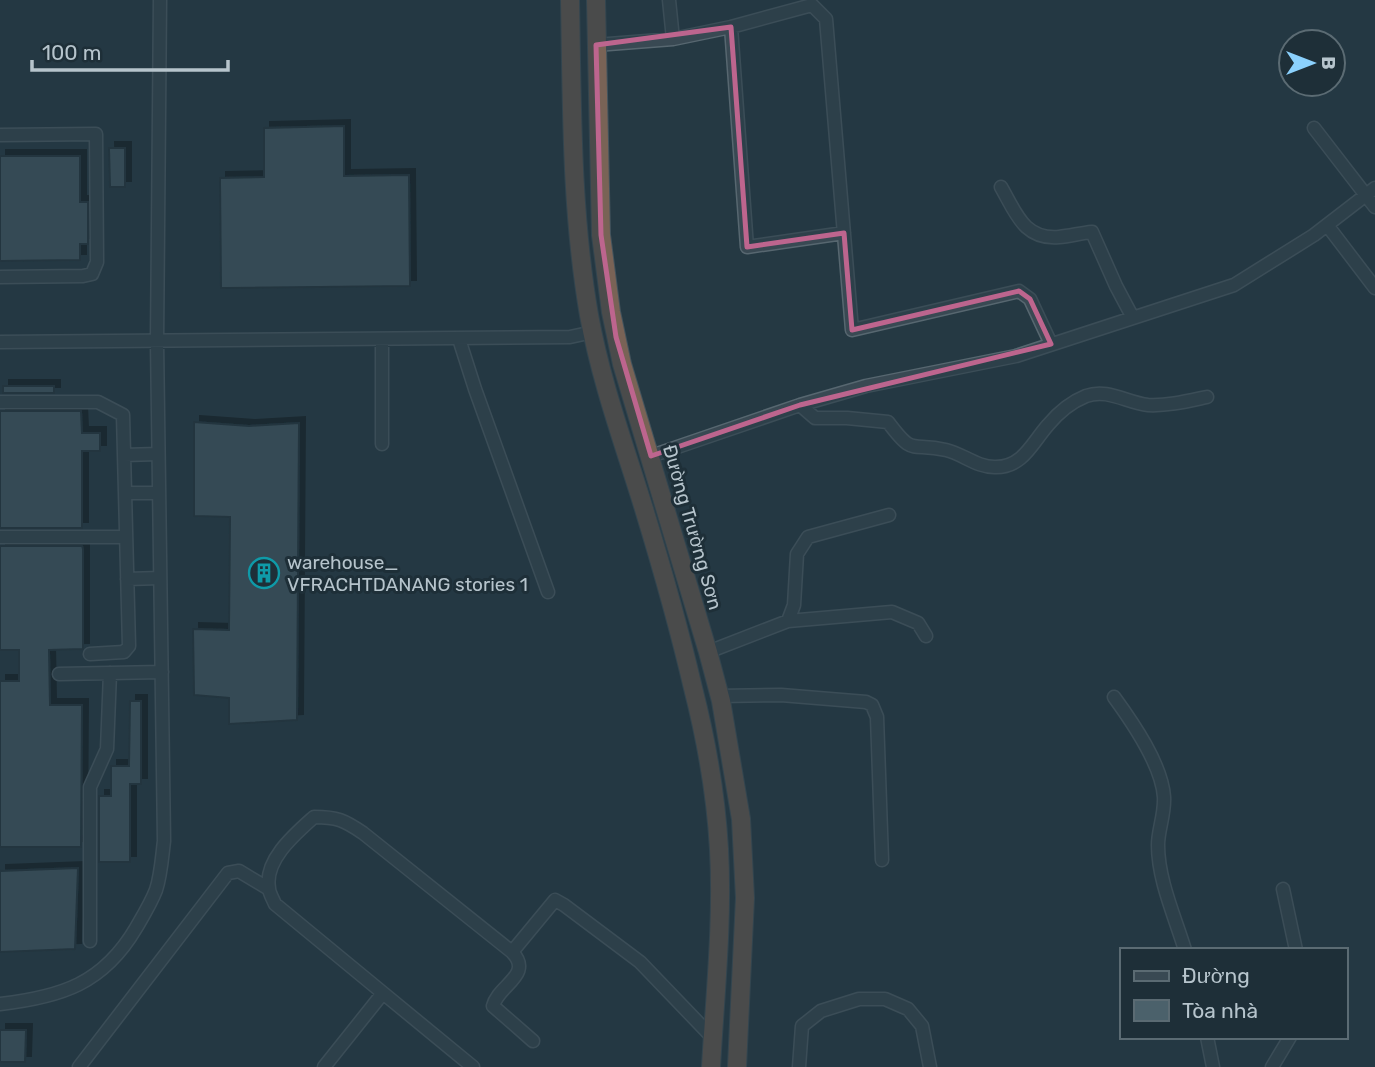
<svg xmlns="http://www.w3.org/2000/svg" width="1375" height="1067" viewBox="0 0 1375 1067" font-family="Rubik,sans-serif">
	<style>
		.building { fill: #4b616b; stroke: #20313a; stroke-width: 2; filter: url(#shadow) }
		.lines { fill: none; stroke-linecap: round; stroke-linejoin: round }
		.minor-casing { stroke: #576770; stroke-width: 15 }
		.highway-casing { stroke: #44545d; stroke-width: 20 }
		.minor { stroke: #394953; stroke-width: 12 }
		.highway { stroke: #796356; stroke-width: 18 }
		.marked { fill: none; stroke: #bd658e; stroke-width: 5; stroke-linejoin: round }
		.labels { text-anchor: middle; stroke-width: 6; stroke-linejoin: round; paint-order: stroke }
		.street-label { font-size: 19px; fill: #b6c4cc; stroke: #1e2f38 }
		.poi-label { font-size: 19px; fill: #b6c4cc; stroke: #1e2f38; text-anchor: start }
	</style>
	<defs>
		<filter id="shadow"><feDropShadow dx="6" dy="-6" stdDeviation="0" flood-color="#0009"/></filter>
	</defs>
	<rect width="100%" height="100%" fill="#253943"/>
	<path class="building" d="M 344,126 L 344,176 L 409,175 L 410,286 L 221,288 L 220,178 L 264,177 L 264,128 Z
		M 109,148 L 125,148 L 125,187 L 110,187 Z
		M 0,156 L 80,156 L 80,202 L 88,202 L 88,244 L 80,244 L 80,260 L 0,261 Z
		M 3,386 L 54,386 L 54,393 L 3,393 Z
		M 0,411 L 81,411 L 82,433 L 100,433 L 100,451 L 82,451 L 82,528 L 0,528 Z
		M 194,422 L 249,426 L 299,423 L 297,720 L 229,724 L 229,698 L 194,695 L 193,629 L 229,630 L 230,517 L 194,516 Z
		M 0,546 L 82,546 L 83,549 L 83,649 L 49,650 L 50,705 L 82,705 L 81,847 L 0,847 L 0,681 L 19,681 L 19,650 L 0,650 Z
		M 130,701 L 141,701 L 141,784 L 130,784 L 130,862 L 99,862 L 99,796 L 111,796 L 111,766 L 129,766 Z
		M 78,868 L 75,949 L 0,952 L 0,871 Z
		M 0,1030 L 26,1030 L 25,1062 L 0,1062 Z"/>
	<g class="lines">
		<g class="minor-casing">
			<path id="minor" d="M 669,0 L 673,39 L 731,27 L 812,5 L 826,19 L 852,330 L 1019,291 L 1030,299 L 1051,344
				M 731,27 L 747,247 L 844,233
				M 596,45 L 673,39
				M 1314,128 L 1375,207
				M 0,135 L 96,134 L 97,262 L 92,274 L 83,276 L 0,277
				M 1001,187 C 1016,213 1024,240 1059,237 C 1070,236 1081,233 1092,232 L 1116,286 L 1133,318
				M 1327,225 L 1375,288
				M 459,339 L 475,389 L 548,592
				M 382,340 L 382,444
				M 0,342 L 570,337 L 593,332
				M 0,402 L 98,402 L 123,415 L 129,646 L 124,652 L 90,654
				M 800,405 L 815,418 L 847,418 L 888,422 C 914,457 910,442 946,450 C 963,454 978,468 996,467 C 1023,467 1032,443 1048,425 C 1058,413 1071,402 1086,396 C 1108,388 1127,403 1148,405 C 1168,406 1188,401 1207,397
				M 124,455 L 158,454
				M 651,456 L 800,405 L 866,386 L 1016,356 L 1234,285 L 1314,235 L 1375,188
				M 125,493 L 159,493
				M 0,537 L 126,537
				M 127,579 L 160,578
				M 788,621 L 892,612 L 918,623 L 926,636
				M 708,652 L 788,621 L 794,605 L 797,554 L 808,537 L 889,515
				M 59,674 L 162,672
				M 719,696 L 781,695 L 866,702 L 872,705 L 877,717 L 882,860
				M 1114,697 C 1133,723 1162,765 1164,797 C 1165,814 1158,830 1158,845 C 1158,880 1175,917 1185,950
				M 1283,889 L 1296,950
				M 90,941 L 90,787 L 107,749 L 110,673
				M 512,952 C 534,975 498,985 493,1006 L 533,1041
				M 383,993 L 275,904 C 273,899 269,893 269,888 C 264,860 295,834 314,817 C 337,817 344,820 363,833 L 512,952 L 555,900 L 564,905 L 640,962 L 713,1038
				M 0,1004 C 61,997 103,984 136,928 C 143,916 151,903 156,890 C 161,875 162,857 164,841 L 157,342 L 160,0
				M 1207,1037 L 1213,1067
				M 79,1067 L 228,873 L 239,871 L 269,889
				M 324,1067 L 383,993 L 473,1067
				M 799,1067 L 802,1026 L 821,1011 L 859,999 L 885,999 L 908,1009 L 922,1026 L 930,1067
				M 1272,1067 L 1290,1037"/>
		</g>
		<g class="highway-casing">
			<path id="highway" d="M 570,0 C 572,106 571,211 589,315 C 601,382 624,444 644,509 C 662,568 679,628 693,688 C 706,739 716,796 719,849 C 723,922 715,995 711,1067
				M 596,0 L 601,235 L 611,312 L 622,364 L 708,652 L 721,701 L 741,819 L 745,898 L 737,1067"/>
		</g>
		<use href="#minor" class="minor"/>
		<use href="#highway" class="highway"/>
	</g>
	<path d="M0 0H1375V1067H0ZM 731,27 L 747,247 L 844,233 L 852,330 L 1019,291 L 1030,299 L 1051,344 L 800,405 L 651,456 L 616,337 L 601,235 L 596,45 Z" fill="#253943" fill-opacity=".55" fill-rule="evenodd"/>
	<path class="marked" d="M 731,27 L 747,247 L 844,233 L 852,330 L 1019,291 L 1030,299 L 1051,344 L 800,405 L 651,456 L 616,337 L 601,235 L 596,45 Z"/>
	<defs>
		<g id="building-ring" transform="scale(1.575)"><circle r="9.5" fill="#1e2f38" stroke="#0f9aa8" stroke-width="1.5"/><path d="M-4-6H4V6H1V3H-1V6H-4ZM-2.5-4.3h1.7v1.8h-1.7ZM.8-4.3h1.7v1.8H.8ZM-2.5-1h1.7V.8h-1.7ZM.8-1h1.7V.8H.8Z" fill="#0f9aa8"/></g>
	</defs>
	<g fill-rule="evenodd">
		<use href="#building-ring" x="264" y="573"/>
	</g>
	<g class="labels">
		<g class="street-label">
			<text transform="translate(693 527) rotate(74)" y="7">Đường Trường Sơn</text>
		</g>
		<g class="poi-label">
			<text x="287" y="569">warehouse_<tspan x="287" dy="22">VFRACHTDANANG stories 1</tspan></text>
		</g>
	</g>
	<rect x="1120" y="948" width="228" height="91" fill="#1e2f38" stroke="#5b6b73" stroke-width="2"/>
	<rect x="1134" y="971" width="35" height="10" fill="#394953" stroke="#5b6b73" stroke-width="2"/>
	<text x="1182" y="983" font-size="21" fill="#b6c4cc">Đường</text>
	<rect x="1134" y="1000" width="35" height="21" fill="#4b616b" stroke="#5b6b73" stroke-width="2"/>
	<text x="1182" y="1018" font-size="21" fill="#b6c4cc">Tòa nhà</text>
	<g transform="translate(1312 63) rotate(90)"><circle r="33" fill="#1e2f38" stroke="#5b6b73" stroke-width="2"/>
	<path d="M0-5L12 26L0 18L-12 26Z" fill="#8bd1fd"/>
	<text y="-10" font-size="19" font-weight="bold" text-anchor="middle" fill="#b6c4cc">B</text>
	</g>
	<path d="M32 60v10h196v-10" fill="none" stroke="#b6c4cc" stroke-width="3.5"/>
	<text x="42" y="60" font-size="21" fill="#b6c4cc" stroke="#1e2f38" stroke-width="5" paint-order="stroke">100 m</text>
</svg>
